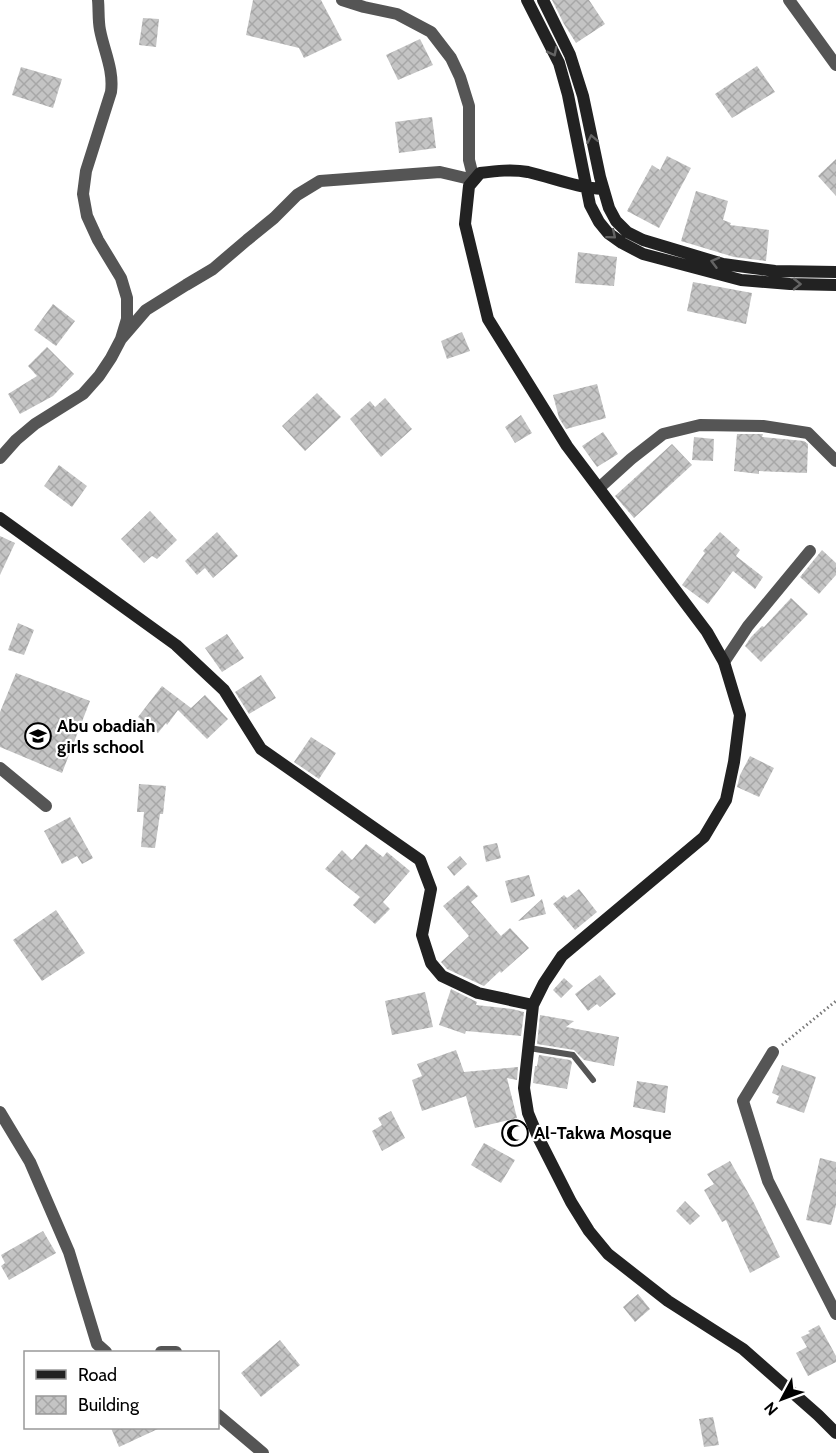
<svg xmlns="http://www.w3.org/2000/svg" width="836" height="1453" viewBox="0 0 836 1453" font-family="Cabin,sans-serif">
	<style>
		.building { fill: url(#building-cross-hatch) }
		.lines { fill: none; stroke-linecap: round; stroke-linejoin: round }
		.path { stroke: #777; stroke-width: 3; stroke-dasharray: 1.5 3; stroke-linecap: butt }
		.lane { stroke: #555; stroke-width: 6 }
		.street { stroke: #555; stroke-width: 12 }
		.secondary { stroke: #222; stroke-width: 12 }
		.oneway { stroke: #646464 }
		.labels { text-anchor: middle; stroke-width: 4.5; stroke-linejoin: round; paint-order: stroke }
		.poi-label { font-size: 18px; font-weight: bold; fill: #000; stroke: #fff; text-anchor: start }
	</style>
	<defs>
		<pattern id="building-cross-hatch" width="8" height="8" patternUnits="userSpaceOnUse" patternTransform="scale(1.5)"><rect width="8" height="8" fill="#c4c4c4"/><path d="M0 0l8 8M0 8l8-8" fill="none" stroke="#a7a7a7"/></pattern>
	</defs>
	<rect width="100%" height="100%" fill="#fff"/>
	<path class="building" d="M 253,0 L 321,0 L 342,40 L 304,58 L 299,48 L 246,35 Z
		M 552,0 L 589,0 L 605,24 L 576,43 L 564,24 Z
		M 143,18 L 159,19 L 156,47 L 139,45 Z
		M 420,39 L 433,65 L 398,80 L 386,55 Z
		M 757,66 L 775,92 L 732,118 L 715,94 Z
		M 21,67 L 62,79 L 53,108 L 12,95 Z
		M 432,117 L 436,148 L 399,153 L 395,122 Z
		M 667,156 L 691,168 L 659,228 L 627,211 L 652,165 L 660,170 Z
		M 836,159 L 836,196 L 818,176 Z
		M 696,191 L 728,201 L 723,220 L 731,223 L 730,225 L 769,230 L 766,261 L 734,257 L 681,241 Z
		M 578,252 L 617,257 L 614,286 L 575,283 Z
		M 693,282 L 752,293 L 746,324 L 687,311 Z
		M 53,304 L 75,321 L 56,346 L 34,330 Z
		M 462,332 L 470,351 L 447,359 L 441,341 Z
		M 47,347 L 74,374 L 53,396 L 20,414 L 8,394 L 37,376 L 28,366 Z
		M 597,384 L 606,418 L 566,429 L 559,418 L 553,395 Z
		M 317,393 L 341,417 L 305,451 L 282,426 Z
		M 385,398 L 412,429 L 381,457 L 350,419 L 370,401 L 375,407 Z
		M 521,415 L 532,433 L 515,443 L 505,427 Z
		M 603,432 L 618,454 L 597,467 L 582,446 Z
		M 737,434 L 763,434 L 762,437 L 804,441 L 808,444 L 807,473 L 759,471 L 759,474 L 734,471 Z
		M 694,437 L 714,439 L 713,461 L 692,460 Z
		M 672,444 L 692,465 L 634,518 L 615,496 Z
		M 59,465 L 87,486 L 72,507 L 44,486 Z
		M 150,511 L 177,540 L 157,559 L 152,556 L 144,563 L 121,539 Z
		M 217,532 L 238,556 L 213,578 L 205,568 L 197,575 L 185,561 Z
		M 720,532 L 740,550 L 736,556 L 763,577 L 755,589 L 733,571 L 708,604 L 682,585 L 705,553 L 703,551 Z
		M 0,536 L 15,543 L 0,575 Z
		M 822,550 L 836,563 L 836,575 L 819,594 L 800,577 Z
		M 791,598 L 808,614 L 761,662 L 745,646 L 751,637 L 762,626 L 764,627 Z
		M 18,623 L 34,630 L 24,655 L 8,650 Z
		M 227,634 L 244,658 L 222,672 L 205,648 Z
		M 16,673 L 90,701 L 62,773 L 0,747 L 0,712 Z
		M 261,675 L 276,698 L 249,714 L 235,692 Z
		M 162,686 L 191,708 L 205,695 L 228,719 L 207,739 L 178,710 L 167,725 L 166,723 L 158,733 L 138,717 Z
		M 311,737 L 336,753 L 319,779 L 294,762 Z
		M 750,756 L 774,768 L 759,797 L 737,787 L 740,775 Z
		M 139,784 L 166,786 L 163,814 L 160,814 L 155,848 L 141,847 L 144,812 L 137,812 Z
		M 70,817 L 93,858 L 82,864 L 77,856 L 62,864 L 44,831 Z
		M 497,843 L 501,858 L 486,862 L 483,846 Z
		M 366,844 L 383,857 L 387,852 L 410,871 L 383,902 L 390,909 L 375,924 L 353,905 L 360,897 L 325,869 L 342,850 L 352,860 Z
		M 460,856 L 467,864 L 454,876 L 447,867 Z
		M 529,875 L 535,896 L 511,903 L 505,881 Z
		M 468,885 L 478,896 L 471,902 L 501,936 L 510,928 L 529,948 L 501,973 L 500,971 L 484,986 L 447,969 L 441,962 L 469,936 L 443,906 Z
		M 579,889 L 597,912 L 575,930 L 553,904 L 564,895 L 567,898 Z
		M 542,899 L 546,914 L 518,921 Z
		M 56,910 L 85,953 L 42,981 L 13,940 Z
		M 600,975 L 616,994 L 600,1007 L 597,1004 L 588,1011 L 575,994 Z
		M 564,978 L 573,986 L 561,998 L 553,990 Z
		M 451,989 L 477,1002 L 476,1005 L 512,1009 L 524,1012 L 521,1036 L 466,1031 L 465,1034 L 439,1025 Z
		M 425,992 L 433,1027 L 392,1035 L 385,1001 Z
		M 540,1015 L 574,1021 L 566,1027 L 619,1037 L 614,1066 L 584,1060 L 574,1050 L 537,1044 Z
		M 456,1050 L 464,1072 L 518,1067 L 517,1080 L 507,1078 L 517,1118 L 475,1128 L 466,1096 L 422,1111 L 412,1080 L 422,1076 L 417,1064 Z
		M 539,1055 L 570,1060 L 572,1062 L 567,1089 L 533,1083 L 535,1066 L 537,1066 Z
		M 782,1065 L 816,1077 L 804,1113 L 776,1103 L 779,1096 L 772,1093 Z
		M 637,1081 L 668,1086 L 665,1113 L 633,1107 Z
		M 391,1111 L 405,1138 L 382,1151 L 372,1131 L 382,1125 L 378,1118 Z
		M 484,1143 L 515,1160 L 501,1183 L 471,1165 Z
		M 820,1158 L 836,1162 L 836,1205 L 831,1225 L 806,1220 Z
		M 730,1161 L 754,1203 L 780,1257 L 750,1273 L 726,1220 L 722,1222 L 704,1190 L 714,1184 L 707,1174 Z
		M 685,1201 L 700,1216 L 690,1225 L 676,1211 Z
		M 43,1231 L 56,1253 L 9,1280 L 1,1266 L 5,1263 L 1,1255 Z
		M 638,1294 L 650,1309 L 635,1322 L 623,1307 Z
		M 819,1325 L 836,1356 L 836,1362 L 808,1376 L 796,1353 L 807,1347 L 801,1337 L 810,1333 L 808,1331 Z
		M 280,1340 L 300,1365 L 261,1397 L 241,1373 Z
		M 713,1417 L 719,1445 L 704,1447 L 699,1419 Z
		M 111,1428 L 160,1428 L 119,1447 Z"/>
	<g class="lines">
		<path class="path" d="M 782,1045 L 836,1001"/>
		<path class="lane" d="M 529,1048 L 573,1055 L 593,1080"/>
		<path class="street" d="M 789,0 L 836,65
			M 121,339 L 146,310 L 186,285 L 213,269 L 247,240 L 274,218 L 297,195 L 320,181 L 440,172 L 474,180 L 469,160 L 469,106 L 460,77 L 451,58 L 431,32 L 397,14 L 364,7 L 342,0
			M 0,458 L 16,440 L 35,424 L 83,394 L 99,376 L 111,358 L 121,339 L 127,319 L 127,298 L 121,278 L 98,240 L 87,216 L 83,194 L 86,171 L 111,92 C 114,70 104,51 100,30 C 98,20 99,10 98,0
			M 599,488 L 631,459 L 663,434 L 700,425 L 763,426 L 808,433 L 836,461
			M 724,662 L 748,626 L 810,551
			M 0,768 L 46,806
			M 773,1052 L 743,1101 L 768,1181 L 836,1314
			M 0,1112 L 30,1162 L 69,1252 L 97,1344 L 106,1352
			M 161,1352 L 176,1352
			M 218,1415 L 263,1453"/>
		<path class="secondary" d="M 527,0 L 559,63 L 568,95 L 590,205 L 599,222 L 608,233 L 622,243 L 643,254 L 741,280 L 790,284 L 836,285
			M 543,0 L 570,55 L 583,96 L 600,177 L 609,208 L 616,221 L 627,232 L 643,240 L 723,264 L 775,271 L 836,272
			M 603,189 C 577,188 554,178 528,172 C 512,169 496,171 480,173 L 469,186 L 465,224 L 488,319 L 567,446 L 707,632 L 724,662 L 740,715 L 734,762 L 726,800 L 704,837 L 562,956 L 544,983 L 533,1005 L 524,1088 L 528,1113 L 538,1137 L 571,1202 L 589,1231 L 608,1254 L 668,1301 L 743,1349 L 818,1415 L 836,1433
			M 0,518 L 176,645 L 224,690 L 261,749 L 420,860 L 431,889 L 422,935 L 431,963 L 442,976 L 478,993 L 533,1005"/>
	</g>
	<defs><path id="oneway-chevron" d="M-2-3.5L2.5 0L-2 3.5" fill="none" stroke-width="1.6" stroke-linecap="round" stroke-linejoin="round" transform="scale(1.5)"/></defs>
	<g class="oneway">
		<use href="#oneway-chevron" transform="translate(553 52) rotate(63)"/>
		<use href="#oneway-chevron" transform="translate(592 139) rotate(-102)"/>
		<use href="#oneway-chevron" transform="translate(612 235) rotate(40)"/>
		<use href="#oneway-chevron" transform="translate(715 262) rotate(-165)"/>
		<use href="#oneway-chevron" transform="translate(797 284) rotate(1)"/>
	</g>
	<defs>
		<g id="school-ring" transform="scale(1.35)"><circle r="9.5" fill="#fff" stroke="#000" stroke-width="1.5"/><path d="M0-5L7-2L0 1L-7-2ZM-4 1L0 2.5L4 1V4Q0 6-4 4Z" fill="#000"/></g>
		<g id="mosque-ring" transform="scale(1.35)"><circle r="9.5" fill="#fff" stroke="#000" stroke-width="1.5"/><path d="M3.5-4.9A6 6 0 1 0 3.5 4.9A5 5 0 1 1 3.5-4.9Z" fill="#000"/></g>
	</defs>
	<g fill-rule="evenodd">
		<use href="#school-ring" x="38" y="736"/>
		<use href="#mosque-ring" x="515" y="1133"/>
	</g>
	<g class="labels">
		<g class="poi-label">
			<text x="57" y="732">Abu obadiah<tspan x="57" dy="21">girls school</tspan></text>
			<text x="534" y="1139">Al-Takwa Mosque</text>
		</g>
	</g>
	<rect x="24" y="1351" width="195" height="78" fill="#ffffff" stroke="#999999" stroke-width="1.5"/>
	<rect x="36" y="1370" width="30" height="9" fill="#222222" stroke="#999999" stroke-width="1.5"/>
	<text x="78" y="1381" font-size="18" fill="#000000">Road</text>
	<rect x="36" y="1396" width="30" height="18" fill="url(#building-cross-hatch)" stroke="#999999" stroke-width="1.5"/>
	<text x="78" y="1411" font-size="18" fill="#000000">Building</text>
	<g transform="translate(782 1399) rotate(229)" stroke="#ffffff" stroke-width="4.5" paint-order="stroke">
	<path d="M0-4.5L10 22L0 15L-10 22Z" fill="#000000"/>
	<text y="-9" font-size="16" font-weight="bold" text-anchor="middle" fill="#000000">N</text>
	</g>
</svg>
